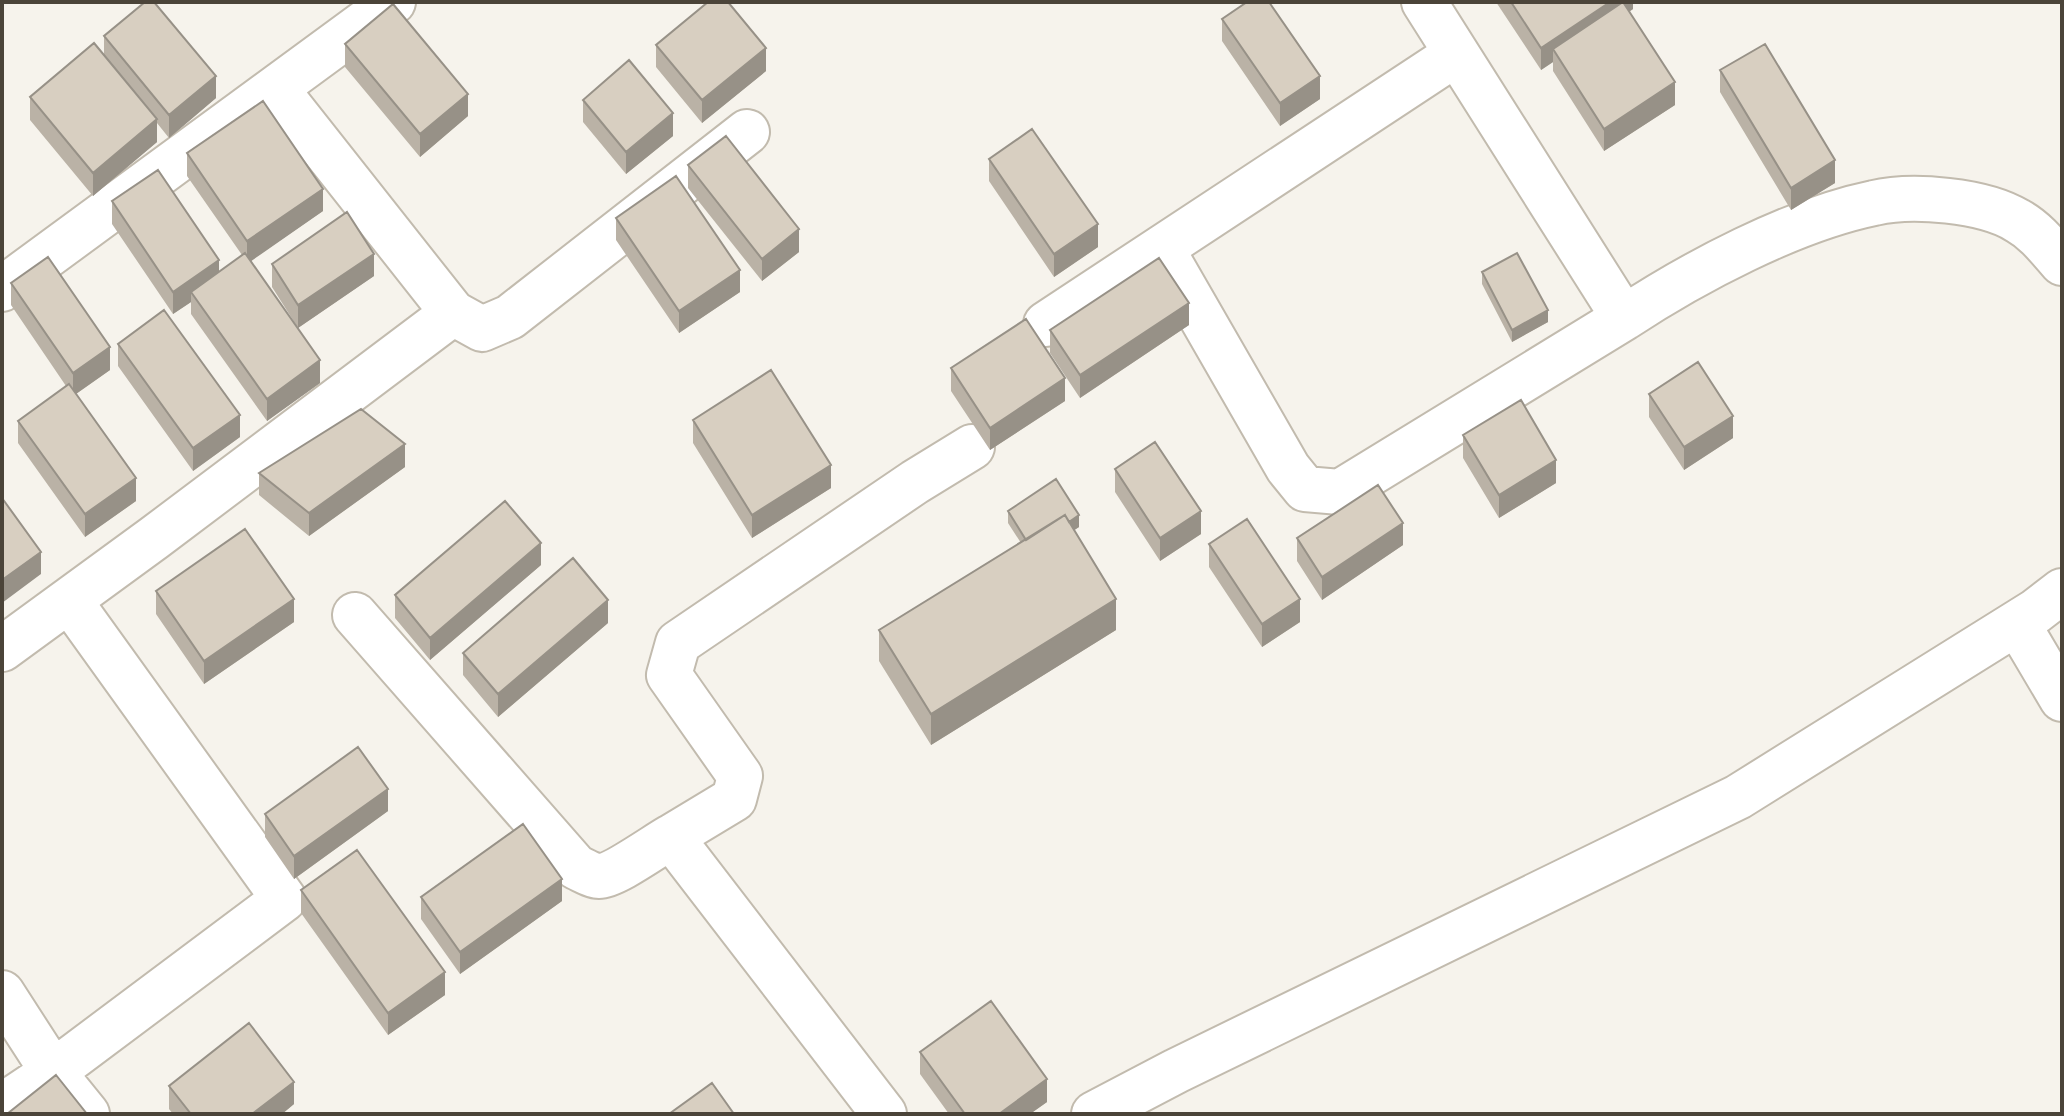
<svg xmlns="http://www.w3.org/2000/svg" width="2064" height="1116" viewBox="0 0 2064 1116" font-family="Montserrat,sans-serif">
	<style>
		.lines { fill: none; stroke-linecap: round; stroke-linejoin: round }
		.street-casing { stroke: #c2bbae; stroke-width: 48 }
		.street { stroke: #fff; stroke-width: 44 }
		.wall { fill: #bab2a6 }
		.shaded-wall { fill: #979187 }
		.building { fill: #d8cfc1; stroke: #979187; stroke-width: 2 }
	</style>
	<rect width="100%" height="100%" fill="#f6f3ec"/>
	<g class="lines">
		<g class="street-casing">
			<path id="street" d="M 1424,2 L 1624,318 C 1694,272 1792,220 1874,203 C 1912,194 1984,200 2018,221 C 2036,231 2048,247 2062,263
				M 276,89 L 453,313 L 482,329 L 510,317 L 747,132
				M 1162,249 L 1288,468 L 1305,489 L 1340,492 L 1624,318
				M 2,289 L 393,2
				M 1046,324 L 1456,54
				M 355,615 L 576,867 C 583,870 592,876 599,876 C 614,876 655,846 671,837 L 884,1114
				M 2017,623 L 2062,699
				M 2,649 L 154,538 L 453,313
				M 671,837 L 734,799 L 740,776 L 669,675 L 678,643 L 915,482 L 972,447
				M 2,993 L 53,1072 L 87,1114
				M 2,1106 L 53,1072 L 284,899 L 69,600
				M 1094,1114 L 1176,1071 L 1738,797 L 2036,611 L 2062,591"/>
		</g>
		<use href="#street" class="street"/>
	</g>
	<path class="wall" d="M 1496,2 L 1633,2 L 1633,9 L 1629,12 L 1675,105 L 1604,151 L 1553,71 L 1553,62 L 1541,70 Z
		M 1222,19 L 1320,99 L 1280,126 L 1222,41 Z
		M 104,36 L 216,98 L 169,138 L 157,123 L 157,142 L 93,196 L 30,120 L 30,97 L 104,55 Z
		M 345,44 L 468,116 L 420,157 L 345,67 Z
		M 656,45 L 766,71 L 702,123 L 656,67 Z
		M 1720,70 L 1835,183 L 1791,210 L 1720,92 Z
		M 583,100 L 673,136 L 626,174 L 583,122 Z
		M 187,153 L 323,211 L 250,261 L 320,383 L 267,421 L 191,314 L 191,302 L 173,314 L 112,224 L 112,201 L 219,272 L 242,255 L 187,176 Z
		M 989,159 L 1098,247 L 1054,277 L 989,181 Z
		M 688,165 L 799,252 L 762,281 L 688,188 Z
		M 616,218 L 740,292 L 679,333 L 616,240 Z
		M 272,264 L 374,276 L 298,328 L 272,287 Z
		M 1482,272 L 1548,322 L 1512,342 L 1482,284 Z
		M 11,283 L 110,370 L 76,394 L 136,501 L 85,537 L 18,443 L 18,421 L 66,386 L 11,305 Z
		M 1189,325 L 1080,398 L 1050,353 L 1050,330 Z
		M 118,344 L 240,437 L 193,471 L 118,366 Z
		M 951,368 L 1065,401 L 990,450 L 951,391 Z
		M 1649,394 L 1733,438 L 1684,470 L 1649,417 Z
		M 693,420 L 831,488 L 752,538 L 693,443 Z
		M 1463,435 L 1556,483 L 1499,518 L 1463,458 Z
		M 405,467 L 309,536 L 259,495 L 259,473 Z
		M 1115,469 L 1201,534 L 1160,561 L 1115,492 Z
		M 1008,511 L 1079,527 L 1074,530 L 1116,630 L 931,745 L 879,661 L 879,630 L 1021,543 L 1008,523 Z
		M 1297,538 L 1403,545 L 1322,600 L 1297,561 Z
		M 1209,544 L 1300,622 L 1262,647 L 1209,567 Z
		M 541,565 L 430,660 L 395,618 L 395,595 Z
		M 156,591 L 294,622 L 204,684 L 156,614 Z
		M 608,623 L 498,717 L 463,675 L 463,653 Z
		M 388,811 L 294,879 L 265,837 L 265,814 Z
		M 301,890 L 445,995 L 388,1035 L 301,913 Z
		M 421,897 L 562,901 L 460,974 L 421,919 Z
		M 920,1052 L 1047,1102 L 1030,1114 L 949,1114 L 920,1074 Z
		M 169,1086 L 294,1104 L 282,1114 L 173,1114 L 169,1109 Z"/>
	<path class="shaded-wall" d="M 1610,2 L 1633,2 L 1633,9 L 1559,58 L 1553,49 L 1553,62 L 1541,70 L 1541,48 Z
		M 766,48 L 766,71 L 702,123 L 702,100 Z
		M 216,76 L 216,98 L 169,138 L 169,115 Z
		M 1320,76 L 1320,99 L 1280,126 L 1280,103 Z
		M 1675,82 L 1675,105 L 1604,151 L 1604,129 Z
		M 468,94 L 468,116 L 420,157 L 420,134 Z
		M 673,113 L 673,136 L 626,174 L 626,152 Z
		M 157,119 L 157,142 L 93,196 L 93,173 Z
		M 1835,160 L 1835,183 L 1791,210 L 1791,188 Z
		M 323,189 L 323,211 L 247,264 L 247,241 Z
		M 1098,224 L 1098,247 L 1054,277 L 1054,254 Z
		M 799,229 L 799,252 L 762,281 L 762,259 Z
		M 374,254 L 374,276 L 298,328 L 298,305 Z
		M 219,260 L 219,283 L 191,292 L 191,302 L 173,314 L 173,292 Z
		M 740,270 L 740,292 L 679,333 L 679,311 Z
		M 1189,303 L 1189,325 L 1080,398 L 1080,375 Z
		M 1548,310 L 1548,322 L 1512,342 L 1512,330 Z
		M 110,347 L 110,370 L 73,396 L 73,373 Z
		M 320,360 L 320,383 L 267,421 L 267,399 Z
		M 1065,378 L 1065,401 L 990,450 L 990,428 Z
		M 240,415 L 240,437 L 193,471 L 193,448 Z
		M 1733,416 L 1733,438 L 1684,470 L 1684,447 Z
		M 405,444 L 405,467 L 309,536 L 309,513 Z
		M 1556,460 L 1556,483 L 1499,518 L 1499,495 Z
		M 831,465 L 831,488 L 752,538 L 752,515 Z
		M 136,478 L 136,501 L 85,537 L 85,514 Z
		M 1201,511 L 1201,534 L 1160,561 L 1160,538 Z
		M 1079,515 L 1079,527 L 1031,559 L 1031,547 Z
		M 1403,523 L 1403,545 L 1322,600 L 1322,577 Z
		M 541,543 L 541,565 L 430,660 L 430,638 Z
		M 41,552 L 41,574 L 2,603 L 2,580 Z
		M 294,599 L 294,622 L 204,684 L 204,661 Z
		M 1116,599 L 1116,630 L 931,745 L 931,714 Z
		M 1300,599 L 1300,622 L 1262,647 L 1262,624 Z
		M 608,600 L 608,623 L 498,717 L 498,694 Z
		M 388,789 L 388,811 L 294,879 L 294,856 Z
		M 562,879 L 562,901 L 460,974 L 460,952 Z
		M 445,972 L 445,995 L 388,1035 L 388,1013 Z
		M 1047,1079 L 1047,1102 L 1030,1114 L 999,1114 Z
		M 294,1082 L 294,1104 L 282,1114 L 252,1114 Z"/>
	<path class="building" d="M 145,2 L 154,2 L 216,76 L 169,115 L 104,36 Z
		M 708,2 L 728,2 L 766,48 L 702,100 L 656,45 Z
		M 1247,2 L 1269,2 L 1320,76 L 1280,103 L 1222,19 Z
		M 1511,2 L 1610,2 L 1541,48 Z
		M 1623,2 L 1675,82 L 1604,129 L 1553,49 Z
		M 393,4 L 468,94 L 420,134 L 345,44 Z
		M 94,43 L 157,119 L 93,173 L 30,97 Z
		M 1765,44 L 1835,160 L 1791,188 L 1720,70 Z
		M 629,60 L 673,113 L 626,152 L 583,100 Z
		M 263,101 L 323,189 L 247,241 L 187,153 Z
		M 1032,129 L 1098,224 L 1054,254 L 989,159 Z
		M 726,136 L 799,229 L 762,259 L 688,165 Z
		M 158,170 L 219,260 L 173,292 L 112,201 Z
		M 676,176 L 740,270 L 679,311 L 616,218 Z
		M 347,212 L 374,254 L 298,305 L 272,264 Z
		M 245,253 L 320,360 L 267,399 L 191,292 Z
		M 1517,253 L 1548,310 L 1512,330 L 1482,272 Z
		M 48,257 L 110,347 L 73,373 L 11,283 Z
		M 1159,258 L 1189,303 L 1080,375 L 1050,330 Z
		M 164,310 L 240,415 L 193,448 L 118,344 Z
		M 1026,319 L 1065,378 L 990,428 L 951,368 Z
		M 1698,362 L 1733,416 L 1684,447 L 1649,394 Z
		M 771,370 L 831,465 L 752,515 L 693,420 Z
		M 69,384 L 136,478 L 85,514 L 18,421 Z
		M 1521,400 L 1556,460 L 1499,495 L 1463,435 Z
		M 361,409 L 405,444 L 309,513 L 259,473 Z
		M 1155,442 L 1201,511 L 1160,538 L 1115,469 Z
		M 1056,479 L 1079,515 L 1069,522 L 1065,515 L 1026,540 L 1008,511 Z
		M 1378,485 L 1403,523 L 1322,577 L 1297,538 Z
		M 2,498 L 41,552 L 2,580 Z
		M 505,501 L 541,543 L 430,638 L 395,595 Z
		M 1065,515 L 1116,599 L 931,714 L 879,630 Z
		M 1247,519 L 1300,599 L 1262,624 L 1209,544 Z
		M 245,529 L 294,599 L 204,661 L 156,591 Z
		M 573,558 L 608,600 L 498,694 L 463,653 Z
		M 358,747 L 388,789 L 294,856 L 265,814 Z
		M 523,824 L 562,879 L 460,952 L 421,897 Z
		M 357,850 L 445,972 L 388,1013 L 301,890 Z
		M 991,1001 L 1047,1079 L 999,1114 L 965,1114 L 920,1052 Z
		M 249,1023 L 294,1082 L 252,1114 L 191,1114 L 169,1086 Z
		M 56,1075 L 87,1114 L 7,1114 Z
		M 712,1083 L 734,1114 L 669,1114 Z"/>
	<rect width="2064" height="1116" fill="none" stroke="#4b4439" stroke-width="8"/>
</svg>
